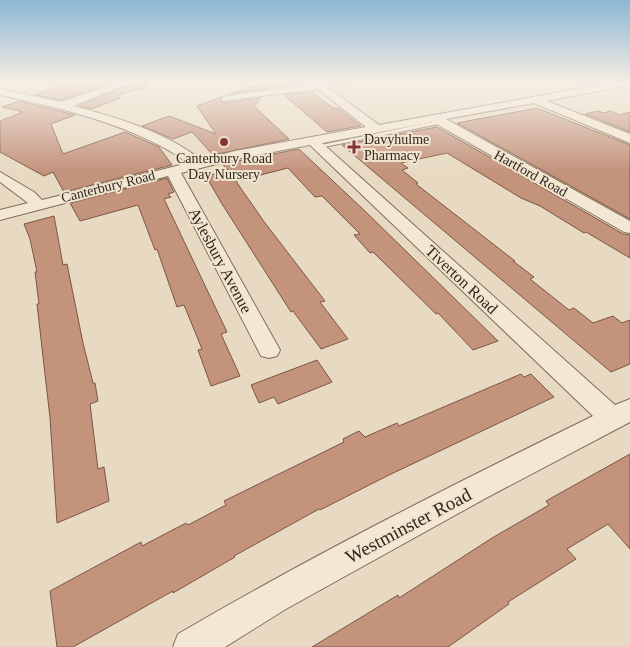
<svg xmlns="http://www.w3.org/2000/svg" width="630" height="647" viewBox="0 0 630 647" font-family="Georgia,serif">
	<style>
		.building { fill: #c3937c; stroke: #7c5644 }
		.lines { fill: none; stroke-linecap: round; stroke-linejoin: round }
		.lane-casing { stroke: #806c5b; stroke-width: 2 }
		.street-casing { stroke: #806c5b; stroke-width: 2 }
		.lane { fill: #f4e8d4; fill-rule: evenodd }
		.street { fill: #f4e8d4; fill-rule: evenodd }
		.poi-dot { fill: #883239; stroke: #f1e5d0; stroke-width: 2 }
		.labels { text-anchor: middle; stroke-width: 4; stroke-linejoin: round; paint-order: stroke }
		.far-poi-label { font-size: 14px; fill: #31261e; stroke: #f1e5d0; text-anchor: start }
		.far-street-label { font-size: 14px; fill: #31261e; stroke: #f1e5d0 }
		.street-label { font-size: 16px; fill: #31261e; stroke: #f1e5d0 }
		.near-street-label { font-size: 19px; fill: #31261e; stroke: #f1e5d0 }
	</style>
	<rect width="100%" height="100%" fill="#e8dac2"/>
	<path class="building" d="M 68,82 L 115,82 L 61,100 L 35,95 Z
		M 134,82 L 146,82 L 147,87 L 115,96 L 121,98 L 91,109 L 79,106 Z
		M 264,82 L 299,82 L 302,83 L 274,87 L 272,86 L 270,88 L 230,94 Z
		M 312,92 L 333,108 L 338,108 L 361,126 L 327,132 L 284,95 Z
		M 221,97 L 220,100 L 223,103 L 261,98 L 254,106 L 289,139 L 213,155 L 192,132 L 173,139 L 142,126 L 169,116 L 216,134 L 197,106 Z
		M 19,101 L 75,115 L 51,124 L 63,154 L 125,132 L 159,147 L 172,165 L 64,192 L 53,172 L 44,176 L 0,152 L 0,121 L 23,112 L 2,107 Z
		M 537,108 L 630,145 L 630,219 L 457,123 Z
		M 598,111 L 604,113 L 610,111 L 620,115 L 630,112 L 630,132 L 585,114 Z
		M 437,127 L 623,234 L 630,235 L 630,258 L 586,232 L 584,233 L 540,206 L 521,198 L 447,153 L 401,163 L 408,168 L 402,170 L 418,183 L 416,184 L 515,261 L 513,261 L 534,277 L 530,279 L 569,310 L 574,308 L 593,323 L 613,316 L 622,323 L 630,320 L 630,364 L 611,372 L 342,145 Z
		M 299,149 L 367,213 L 498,341 L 473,350 L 438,313 L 436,314 L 373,252 L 370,253 L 354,235 L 360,234 L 322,196 L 315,197 L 288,168 L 237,181 L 233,177 L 265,223 L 325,301 L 320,302 L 348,339 L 321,349 L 293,311 L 291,312 L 222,204 L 206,176 L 228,170 L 222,164 Z
		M 167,178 L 174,192 L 168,194 L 171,197 L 164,199 L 227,332 L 221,334 L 240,376 L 211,386 L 198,350 L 202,349 L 184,305 L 177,307 L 157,249 L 155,250 L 138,205 L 80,221 L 70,203 Z
		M 54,216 L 63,265 L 67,264 L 83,343 L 93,383 L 95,383 L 98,401 L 90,404 L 98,469 L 104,467 L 109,501 L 57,523 L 50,418 L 37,304 L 39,304 L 35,272 L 37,272 L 30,239 L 24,224 Z
		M 317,360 L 332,382 L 278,404 L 274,397 L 259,403 L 251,385 Z
		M 521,374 L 524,377 L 531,374 L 554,397 L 389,475 L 320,510 L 319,509 L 234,556 L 235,557 L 173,593 L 173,591 L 73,647 L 57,647 L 50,591 L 141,542 L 142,546 L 186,523 L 188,525 L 226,505 L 224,501 L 344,442 L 343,439 L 359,431 L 365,437 L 397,423 L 399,426 Z
		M 630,454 L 630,549 L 608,524 L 567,549 L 576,559 L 508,602 L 509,604 L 448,647 L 312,647 L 398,595 L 399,598 L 492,538 L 549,505 L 546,501 Z"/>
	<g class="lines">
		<g class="lane-casing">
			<path id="lane" d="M 442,120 L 444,121 L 444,123 L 319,148 L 316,146 Z"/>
		</g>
		<g class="street-casing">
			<path id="street" d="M 119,82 L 132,82 L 73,106 C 116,117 166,132 201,160 L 235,151 L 366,127 L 318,89 L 223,101 L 222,99 L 223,97 L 227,96 L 311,84 L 310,82 L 352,82 L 351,84 L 329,88 L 379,125 L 616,82 L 630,82 L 630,85 L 547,101 L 630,134 L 630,143 L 534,103 L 446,119 L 630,221 L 630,233 L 624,232 L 433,122 L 322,143 L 615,405 L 630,399 L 630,422 L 486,498 L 286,609 L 225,647 L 173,647 L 178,634 C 313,555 452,485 593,416 L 310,145 L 236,159 L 181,173 L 280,350 L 277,356 L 269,358 L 261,356 L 258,350 L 168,176 L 0,220 L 0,210 L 28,203 L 0,182 L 0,172 L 34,192 L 42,200 L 188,163 C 140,127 59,107 0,95 L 0,89 L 61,102 Z"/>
		</g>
		<use href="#lane" class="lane"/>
		<use href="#street" class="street"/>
	</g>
	<linearGradient id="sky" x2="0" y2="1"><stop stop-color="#8db7d2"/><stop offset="0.48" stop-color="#f5eee4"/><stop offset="1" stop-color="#f5eee4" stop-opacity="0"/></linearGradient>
	<rect width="630" height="172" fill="url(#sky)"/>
	<g class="poi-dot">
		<circle cx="224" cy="142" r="5"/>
		<path d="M351.5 139.5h5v5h5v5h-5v5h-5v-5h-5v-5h5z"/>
	</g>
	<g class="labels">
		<g class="far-poi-label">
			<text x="364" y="144">Davyhulme<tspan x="364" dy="16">Pharmacy</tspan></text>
			<text x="224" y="163" text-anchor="middle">Canterbury Road<tspan x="224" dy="16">Day Nursery</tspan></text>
		</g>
		<g class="far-street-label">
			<text transform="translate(531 173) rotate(29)" y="5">Hartford Road</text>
			<text transform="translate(108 186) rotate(-14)" y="5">Canterbury Road</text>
		</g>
		<g class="street-label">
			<text transform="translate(221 260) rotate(62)" y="6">Aylesbury Avenue</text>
			<text transform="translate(462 279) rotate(43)" y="6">Tiverton Road</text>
		</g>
		<g class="near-street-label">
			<text transform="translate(408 525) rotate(-28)" y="7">Westminster Road</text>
		</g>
	</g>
</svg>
